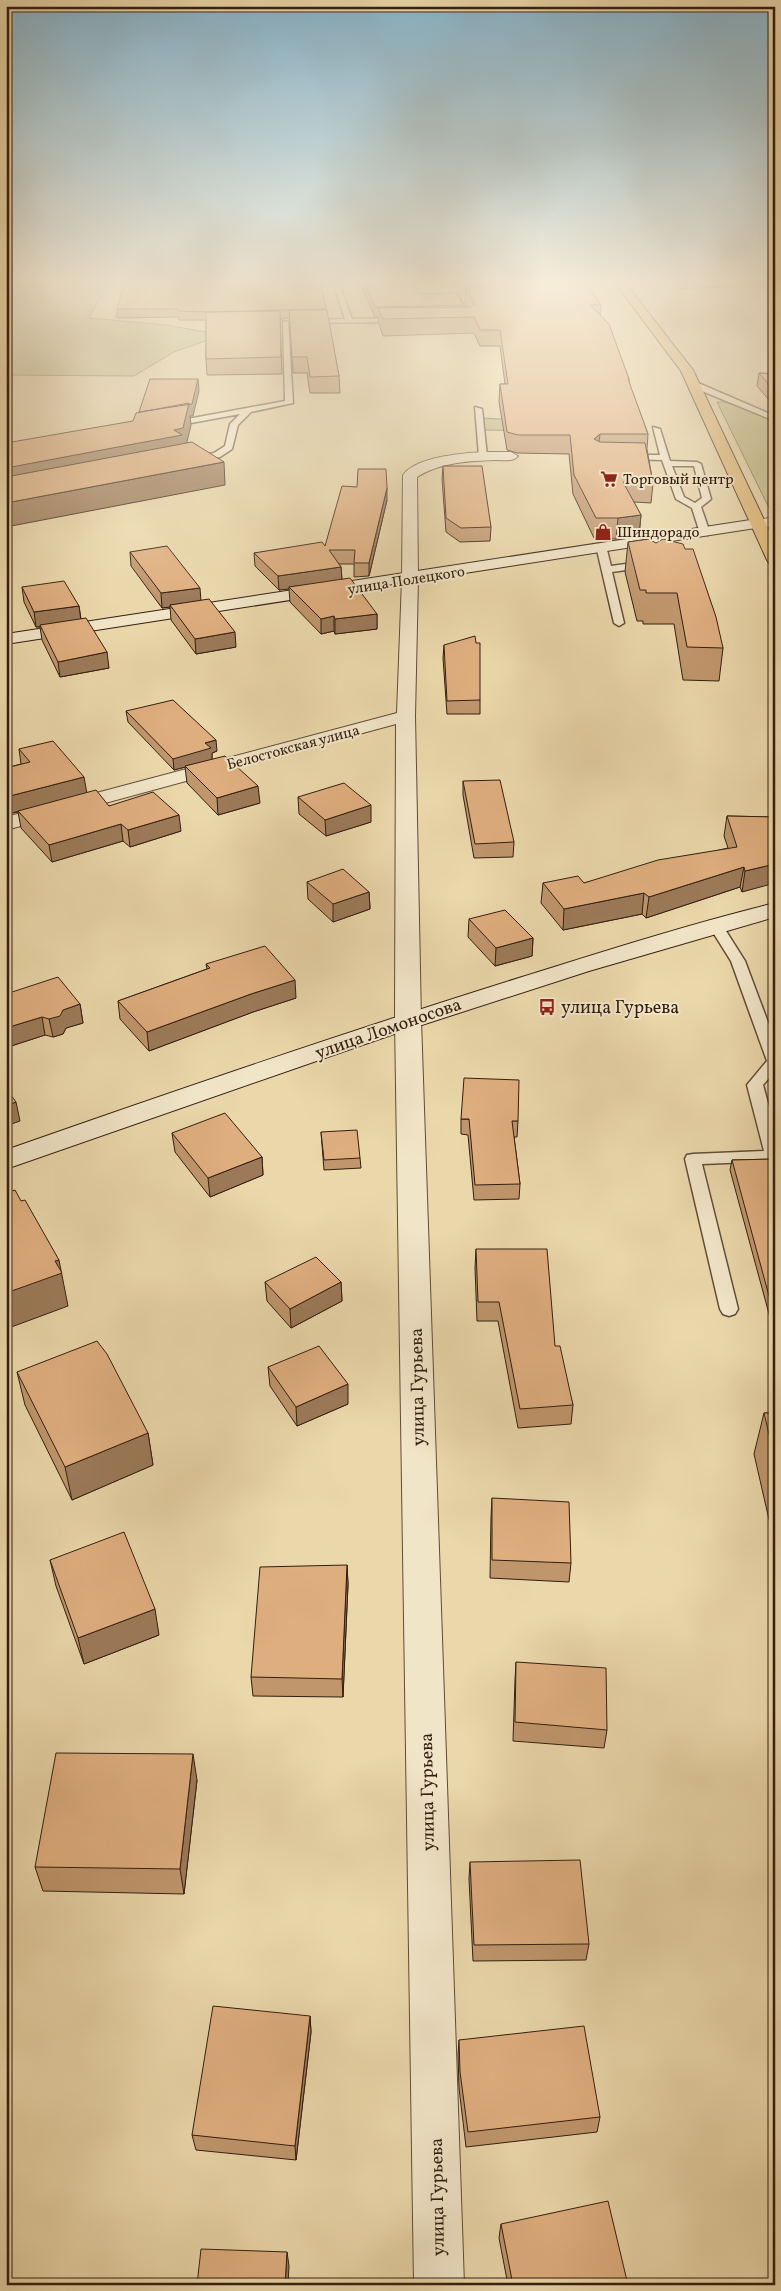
<svg xmlns="http://www.w3.org/2000/svg" width="781" height="2291" viewBox="0 0 781 2291" font-family="Vollkorn,serif">
	<style>
		.green { fill: #bfbc83; stroke: #796d4a }
		.lines { fill: none; stroke-linecap: round; stroke-linejoin: round }
		.lane-casing { stroke: #614c36; stroke-width: 3 }
		.street-casing { stroke: #614c36; stroke-width: 2 }
		.secondary-casing { stroke: #331e10; stroke-width: 2 }
		.primary-casing { stroke: #331e10; stroke-width: 2 }
		.lane { fill: #f1e5c8; fill-rule: evenodd }
		.street { fill: #f1e5c8; fill-rule: evenodd }
		.secondary { fill: #f1e5c8; fill-rule: evenodd }
		.primary { fill: #e5bc75; fill-rule: evenodd }
		.wall { fill: #c0966d; stroke: #331e10 }
		.shaded-wall { fill: #9c7a59; stroke: #331e10 }
		.building { fill: #dfae7f; stroke: #331e10 }
		.labels { text-anchor: middle; stroke-width: 4; stroke-linejoin: round; paint-order: stroke }
		.far-poi-label { font-size: 15px; fill: #331e10; stroke: #f1e5c8; text-anchor: start }
		.far-street-label { font-size: 15px; fill: #331e10; stroke: #f1e5c8 }
		.poi-label { font-size: 18px; fill: #331e10; stroke: #f1e5c8; text-anchor: start }
		.street-label { font-size: 18px; fill: #331e10; stroke: #f1e5c8 }
	</style>
	<rect width="100%" height="100%" fill="#ead7aa"/>
	<filter id="stains"><feTurbulence type="fractalNoise" baseFrequency=".004" numOctaves="4"/><feColorMatrix values="0 0 0 0 .2 0 0 0 0 .09 0 0 0 0 .02 0 0 0 .5 -.17"/></filter>
	<radialGradient id="worn" r=".72"><stop offset=".6" stop-color="#630" stop-opacity="0"/><stop offset="1" stop-color="#630" stop-opacity=".3"/></radialGradient>
	<path class="green" d="M 6,280 L 110,280 L 89,318 L 167,325 L 222,335 L 174,352 L 134,376 L 6,375 Z
		M 717,402 L 729,402 L 775,421 L 775,431 L 769,431 L 775,443 L 775,510 L 770,510 Z
		M 482,418 L 517,420 L 534,431 L 485,430 Z"/>
	<g class="lines">
		<g class="lane-casing">
			<path id="lane" d="M 332,280 L 338,280 L 352,319 L 401,318 L 404,320 L 401,322 L 306,323 L 308,320 L 345,319 Z
				M 444,280 L 450,280 L 468,313 L 464,313 Z
				M 283,321 L 288,322 L 293,403 L 251,412 L 238,425 L 232,449 L 220,457 L 189,462 L 189,458 L 214,453 L 225,446 L 230,424 L 240,414 L 169,427 L 165,425 L 166,423 L 285,401 Z
				M 692,383 L 698,383 L 775,416 L 775,421 L 692,387 Z
				M 475,407 L 482,409 L 487,456 L 483,458 L 479,456 Z
				M 653,427 L 660,429 L 670,461 L 697,462 L 701,464 L 711,499 L 701,507 L 710,533 L 708,535 L 700,533 L 692,508 L 676,499 L 662,460 L 627,459 L 623,457 L 627,455 L 660,455 ZM 672,466 L 694,466 L 702,498 L 695,503 L 684,497 Z
				M 602,547 L 607,550 L 611,566 L 648,561 L 653,564 L 648,567 L 612,572 L 624,623 L 619,626 L 614,623 L 597,550 Z
				M 716,922 L 721,923 L 745,961 L 775,1041 L 775,1071 L 763,1085 L 775,1129 L 775,1161 L 702,1164 L 738,1309 L 735,1314 L 729,1316 L 723,1314 L 720,1309 L 685,1159 L 687,1155 L 693,1154 L 764,1151 L 747,1085 L 767,1061 L 731,961 L 709,926 Z"/>
		</g>
		<g class="street-casing">
			<path id="street" d="M 614,280 L 657,280 C 650,286 621,286 614,280 Z
				M 486,452 L 511,452 L 518,456 C 513,462 504,460 496,460 C 469,461 441,462 417,477 L 418,579 L 415,716 L 421,1020 L 464,2285 L 414,2285 L 395,1020 L 396,724 L 6,830 L 6,817 L 397,713 L 402,579 L 403,475 C 417,456 464,453 486,452 Z
				M 775,517 L 775,526 L 757,529 L 752,527 L 749,524 L 752,521 Z"/>
		</g>
		<g class="secondary-casing">
			<path id="secondary" d="M 757,519 L 762,521 L 765,524 L 762,527 L 6,644 L 6,634 Z
				M 775,903 L 775,917 L 589,971 L 397,1033 L 6,1169 L 6,1150 C 177,1090 349,1031 522,977 C 605,951 690,924 775,903 Z"/>
		</g>
		<g class="primary-casing">
			<path id="primary" d="M 613,280 L 623,280 L 693,370 L 775,543 L 775,565 L 769,563 L 767,560 L 681,371 Z"/>
		</g>
		<use href="#lane" class="lane"/>
		<use href="#street" class="street"/>
		<use href="#secondary" class="secondary"/>
		<use href="#primary" class="primary"/>
	</g>
	<path class="wall" d="M 320,280 L 339,376 L 340,393 L 310,393 L 307,373 L 293,373 L 290,318 L 280,319 L 282,374 L 207,375 L 206,359 L 206,320 L 179,320 L 179,317 L 117,318 L 117,309 Z
		M 359,280 L 413,280 L 419,294 L 463,305 L 463,307 L 468,307 L 465,302 L 466,287 L 482,287 L 478,280 L 584,280 L 601,305 L 600,315 L 629,379 L 629,383 L 648,434 L 647,449 L 653,483 L 651,503 L 634,502 L 641,515 L 639,535 L 616,539 L 594,538 L 573,494 L 569,454 L 517,453 L 507,450 L 499,402 L 500,384 L 505,384 L 500,346 L 480,346 L 474,333 L 383,336 L 379,324 L 378,317 L 375,317 Z
		M 674,280 L 775,280 L 775,286 L 773,285 L 680,289 Z
		M 759,373 L 775,374 L 775,407 L 757,386 Z
		M 443,466 L 491,527 L 490,541 L 460,542 L 446,532 L 442,479 Z
		M 387,500 L 369,576 L 354,577 L 354,564 L 339,564 L 341,567 L 342,579 L 377,614 L 377,629 L 335,634 L 334,631 L 321,634 L 290,602 L 289,589 L 279,590 L 255,566 L 254,553 L 325,546 Z
		M 649,539 L 723,648 L 719,681 L 683,680 L 674,624 L 643,624 L 643,621 L 637,621 L 625,572 L 628,542 Z
		M 130,552 L 201,601 L 236,647 L 196,654 L 171,620 L 170,607 L 162,608 L 131,566 Z
		M 22,587 L 79,606 L 81,619 L 109,668 L 60,677 L 42,640 L 40,627 L 36,627 L 24,602 Z
		M 444,645 L 480,700 L 480,714 L 447,714 L 443,658 Z
		M 126,711 L 217,751 L 212,753 L 212,759 L 260,803 L 218,815 L 187,783 L 185,767 L 174,770 L 128,722 Z
		M 19,749 L 86,793 L 109,806 L 181,831 L 130,847 L 123,841 L 52,862 L 21,828 L 18,812 L 8,814 L 6,812 L 6,768 L 21,764 Z
		M 463,781 L 514,842 L 513,857 L 474,858 L 463,795 Z
		M 298,797 L 371,822 L 326,836 L 299,814 Z
		M 727,816 L 775,817 L 742,892 L 740,887 L 646,918 L 642,914 L 563,930 L 541,903 L 543,883 L 584,883 L 728,848 L 724,836 Z
		M 307,882 L 369,892 L 370,909 L 333,922 L 308,899 Z
		M 469,919 L 533,938 L 532,956 L 495,966 L 468,937 Z
		M 206,964 L 296,998 L 253,1012 L 149,1051 L 120,1019 L 118,1001 L 207,969 Z
		M 6,994 L 80,1004 L 83,1023 L 66,1028 L 63,1034 L 53,1037 L 45,1035 L 8,1047 L 6,1045 Z
		M 461,1119 L 518,1121 L 517,1137 L 514,1137 L 520,1184 L 519,1199 L 474,1200 L 468,1135 L 461,1134 Z
		M 321,1132 L 360,1158 L 361,1168 L 324,1170 Z
		M 172,1133 L 262,1157 L 263,1175 L 210,1197 L 175,1152 Z
		M 775,1159 L 775,1336 L 730,1170 L 732,1160 Z
		M 476,1249 L 555,1346 L 573,1405 L 571,1424 L 518,1428 L 498,1321 L 477,1321 L 475,1268 Z
		M 265,1282 L 341,1282 L 342,1301 L 291,1328 L 267,1301 Z
		M 268,1367 L 348,1404 L 297,1426 L 270,1386 Z
		M 17,1372 L 148,1433 L 153,1465 L 72,1500 L 25,1405 Z
		M 764,1413 L 775,1413 L 775,1537 L 773,1537 L 754,1454 Z
		M 492,1498 L 571,1563 L 569,1582 L 490,1578 L 491,1517 Z
		M 50,1560 L 159,1635 L 84,1664 L 56,1586 Z
		M 347,1565 L 348,1584 L 343,1697 L 253,1696 L 251,1677 Z
		M 516,1662 L 607,1730 L 604,1748 L 513,1741 L 515,1680 Z
		M 197,1780 L 184,1894 L 43,1891 L 35,1867 Z
		M 470,1862 L 589,1944 L 586,1960 L 473,1961 L 469,1879 Z
		M 310,2016 L 311,2032 L 296,2160 L 196,2150 L 192,2135 Z
		M 459,2040 L 600,2117 L 597,2132 L 466,2147 L 459,2088 L 458,2055 Z
		M 501,2224 L 628,2285 L 508,2285 L 499,2238 Z"/>
	<path class="shaded-wall" d="M 198,379 L 199,391 L 193,416 L 190,416 L 191,425 L 185,450 L 6,491 L 6,468 L 140,426 Z
		M 600,434 L 598,453 L 594,439 Z
		M 224,462 L 225,485 L 6,527 L 6,503 Z
		M 387,488 L 387,500 L 369,576 L 369,563 Z
		M 641,515 L 639,535 L 616,539 L 618,518 Z
		M 341,567 L 342,581 L 289,587 L 289,589 L 279,590 L 278,576 Z
		M 200,588 L 201,602 L 170,605 L 170,607 L 162,608 L 161,593 Z
		M 79,606 L 81,621 L 36,627 L 34,612 Z
		M 377,614 L 377,629 L 335,634 L 335,619 Z
		M 334,616 L 334,631 L 321,634 L 321,619 Z
		M 235,632 L 236,647 L 196,654 L 195,639 Z
		M 107,652 L 109,668 L 60,677 L 58,662 Z
		M 216,740 L 217,751 L 212,753 L 212,760 L 174,770 L 173,759 L 205,743 Z
		M 84,777 L 87,794 L 8,814 L 6,797 Z
		M 258,786 L 260,803 L 218,815 L 217,798 Z
		M 371,805 L 371,822 L 326,836 L 325,820 Z
		M 179,815 L 181,831 L 130,847 L 128,830 Z
		M 121,824 L 123,841 L 52,862 L 49,845 Z
		M 775,864 L 775,883 L 742,892 L 745,871 Z
		M 744,867 L 740,887 L 646,918 L 649,897 Z
		M 369,892 L 370,909 L 333,922 L 333,904 Z
		M 644,893 L 642,914 L 563,930 L 564,909 Z
		M 533,938 L 532,956 L 495,966 L 496,948 Z
		M 295,980 L 296,998 L 253,1012 L 149,1051 L 147,1032 L 251,994 Z
		M 80,1004 L 83,1023 L 66,1028 L 63,1034 L 53,1037 L 49,1019 L 63,1010 Z
		M 42,1017 L 45,1035 L 8,1047 L 6,1039 L 6,1028 Z
		M 16,1102 L 20,1121 L 6,1126 L 6,1106 Z
		M 262,1157 L 263,1175 L 210,1197 L 208,1178 Z
		M 59,1260 L 68,1306 L 6,1329 L 6,1293 L 55,1261 Z
		M 341,1282 L 342,1301 L 291,1328 L 290,1309 Z
		M 348,1384 L 348,1404 L 297,1426 L 296,1407 Z
		M 148,1433 L 153,1465 L 72,1500 L 65,1467 Z
		M 347,1565 L 348,1584 L 343,1697 L 342,1679 Z
		M 155,1609 L 159,1635 L 84,1664 L 78,1638 Z
		M 193,1754 L 197,1780 L 184,1894 L 180,1869 Z
		M 310,2016 L 311,2032 L 296,2160 L 295,2146 Z
		M 287,2252 L 289,2266 L 288,2285 L 285,2285 Z"/>
	<path class="building" d="M 125,280 L 320,280 L 326,309 L 206,312 L 179,311 L 179,309 L 117,309 Z
		M 363,280 L 413,280 L 419,294 L 456,293 L 463,305 L 375,307 Z
		M 487,280 L 584,280 L 601,305 L 590,305 L 609,324 L 629,379 L 628,379 L 648,434 L 600,434 L 594,439 L 600,442 L 645,443 L 653,483 L 623,482 L 641,515 L 618,518 L 596,518 L 574,475 L 570,435 L 518,435 L 507,432 L 500,384 L 508,384 L 500,330 L 480,330 L 474,317 L 383,319 L 378,308 L 470,307 L 475,305 L 466,287 L 491,286 Z
		M 680,280 L 727,280 L 681,282 Z
		M 289,310 L 327,310 L 339,376 L 310,377 L 307,357 L 292,357 Z
		M 280,311 L 281,357 L 206,359 L 206,312 Z
		M 759,373 L 775,374 L 775,392 Z
		M 150,379 L 198,379 L 192,404 L 139,412 Z
		M 189,403 L 183,428 L 174,430 L 182,435 L 6,468 L 6,443 L 133,421 L 136,413 Z
		M 192,442 L 224,462 L 6,503 L 6,477 Z
		M 443,466 L 482,466 L 491,527 L 461,528 L 446,518 Z
		M 358,469 L 386,469 L 387,488 L 369,563 L 354,563 L 355,550 L 329,550 L 341,567 L 278,576 L 254,553 L 322,542 L 325,546 L 342,486 L 357,487 Z
		M 649,539 L 656,543 L 663,539 L 683,544 L 685,549 L 693,549 L 716,617 L 723,648 L 687,647 L 677,593 L 646,593 L 646,590 L 640,590 L 628,542 Z
		M 167,546 L 200,588 L 161,593 L 130,552 Z
		M 350,578 L 377,614 L 335,619 L 334,616 L 321,619 L 289,587 Z
		M 64,581 L 79,606 L 34,612 L 22,587 Z
		M 209,599 L 235,632 L 195,639 L 170,605 Z
		M 86,618 L 107,652 L 58,662 L 40,625 Z
		M 475,636 L 476,643 L 480,643 L 480,700 L 447,701 L 444,645 Z
		M 173,700 L 216,740 L 205,743 L 211,748 L 173,759 L 126,711 Z
		M 53,741 L 84,777 L 6,797 L 6,768 L 30,762 L 19,749 Z
		M 225,756 L 258,786 L 217,798 L 185,766 Z
		M 500,780 L 514,842 L 475,844 L 463,781 Z
		M 344,783 L 371,805 L 325,820 L 298,797 Z
		M 96,790 L 109,806 L 153,792 L 179,815 L 128,830 L 121,824 L 49,845 L 18,811 Z
		M 727,816 L 775,817 L 775,864 L 745,871 L 744,867 L 649,897 L 644,893 L 564,909 L 543,883 L 578,876 L 584,883 L 658,860 L 737,847 Z
		M 343,869 L 369,892 L 333,904 L 307,882 Z
		M 505,910 L 533,938 L 496,948 L 469,919 Z
		M 265,946 L 295,980 L 251,994 L 147,1032 L 118,1001 L 210,968 L 206,964 Z
		M 58,977 L 80,1004 L 63,1010 L 60,1016 L 49,1019 L 42,1017 L 6,1028 L 6,994 Z
		M 464,1078 L 519,1080 L 518,1121 L 512,1121 L 520,1184 L 475,1185 L 469,1119 L 461,1119 Z
		M 6,1088 L 16,1102 L 6,1106 Z
		M 225,1113 L 262,1157 L 208,1178 L 172,1133 Z
		M 357,1130 L 360,1158 L 324,1160 L 321,1132 Z
		M 775,1159 L 775,1318 L 732,1160 Z
		M 15,1190 L 21,1201 L 25,1200 L 59,1260 L 55,1261 L 62,1273 L 6,1293 L 6,1193 Z
		M 476,1249 L 547,1249 L 555,1346 L 560,1346 L 573,1405 L 520,1409 L 499,1302 L 478,1302 Z
		M 316,1257 L 341,1282 L 290,1309 L 265,1282 Z
		M 97,1341 L 107,1354 L 148,1433 L 65,1467 L 17,1372 Z
		M 319,1346 L 348,1384 L 296,1407 L 268,1367 Z
		M 764,1413 L 775,1413 L 775,1460 Z
		M 492,1498 L 569,1502 L 571,1563 L 492,1560 Z
		M 124,1532 L 155,1609 L 78,1638 L 50,1560 Z
		M 347,1565 L 342,1679 L 251,1677 L 260,1567 Z
		M 516,1662 L 606,1668 L 607,1730 L 515,1722 Z
		M 56,1753 L 193,1754 L 180,1869 L 35,1867 Z
		M 580,1860 L 589,1944 L 474,1945 L 470,1862 Z
		M 213,2006 L 310,2016 L 295,2146 L 192,2135 Z
		M 584,2026 L 600,2117 L 468,2132 L 460,2072 L 459,2040 Z
		M 608,2201 L 628,2285 L 513,2285 L 501,2224 Z
		M 201,2249 L 287,2252 L 285,2285 L 197,2285 Z"/>
	<linearGradient id="sky" x2="0" y2="1"><stop stop-color="#88b6ce"/><stop offset="0.47" stop-color="#f6edd9"/><stop offset="1" stop-color="#f6edd9" stop-opacity="0"/></linearGradient>
	<rect width="781" height="600" fill="url(#sky)"/>
	<defs>
		<g id="supermarket-bare" transform="scale(1.35)"><path d="M-6-5.5h2.5l.6 2H6L4.5 2H-2.5L-4.4-4H-6ZM-1.5 3.2a1.3 1.3 0 1 0 .1 0ZM3 3.2a1.3 1.3 0 1 0 .1 0Z" fill="#8f2418" stroke="#f1e5c8" stroke-width="2.5" paint-order="stroke"/></g>
		<g id="shop-bare" transform="scale(1.35)"><path d="M-5-2.5h2.3a2.7 3.5 0 0 1 5.4 0H5L5.5 6h-11ZM-1.5-2.5h3a1.5 2.3 0 0 0-3 0Z" fill="#8f2418" stroke="#f1e5c8" stroke-width="2.5" paint-order="stroke"/></g>
		<g id="bus-bare" transform="scale(1.35)"><path d="M-5-6H5V4H4V6H2V4H-2V6H-4V4H-5ZM-3.5-4V0h7V-4ZM-3.5 1.2v1.5H-2V1.2ZM2 1.2v1.5H3.5V1.2Z" fill="#8f2418" stroke="#f1e5c8" stroke-width="2.5" paint-order="stroke"/></g>
	</defs>
	<g fill-rule="evenodd">
		<use href="#supermarket-bare" x="609" y="479"/>
		<use href="#shop-bare" x="603" y="532"/>
		<use href="#bus-bare" x="547" y="1007"/>
	</g>
	<g class="labels">
		<g class="far-poi-label">
			<text x="623" y="484">Торговый центр</text>
			<text x="617" y="537">Шиндорадо</text>
		</g>
		<g class="far-street-label">
			<text transform="translate(406 580) rotate(-9)" y="5">улица Полецкого</text>
			<text transform="translate(293 747) rotate(-15)" y="5">Белостокская улица</text>
		</g>
		<g class="poi-label">
			<text x="561" y="1013">улица Гурьева</text>
		</g>
		<g class="street-label">
			<text transform="translate(388 1028) rotate(-19)" y="6">улица Ломоносова</text>
			<text transform="translate(417 1387) rotate(-91)" y="6">улица Гурьева</text>
			<text transform="translate(427 1792) rotate(-91)" y="6">улица Гурьева</text>
			<text transform="translate(437 2197) rotate(-91)" y="6">улица Гурьева</text>
		</g>
	</g>
	<rect width="781" height="2291" fill="none" stroke="#ead7aa" stroke-width="25"/>
	<rect x="8" y="8" width="766" height="2276" fill="none" stroke="#331e10" stroke-width="2.5"/>
	<rect x="12" y="12" width="756" height="2266" fill="none" stroke="#331e10"/>
	<rect width="100%" height="100%" filter="url(#stains)"/>
	<rect width="100%" height="100%" fill="url(#worn)"/>
</svg>
